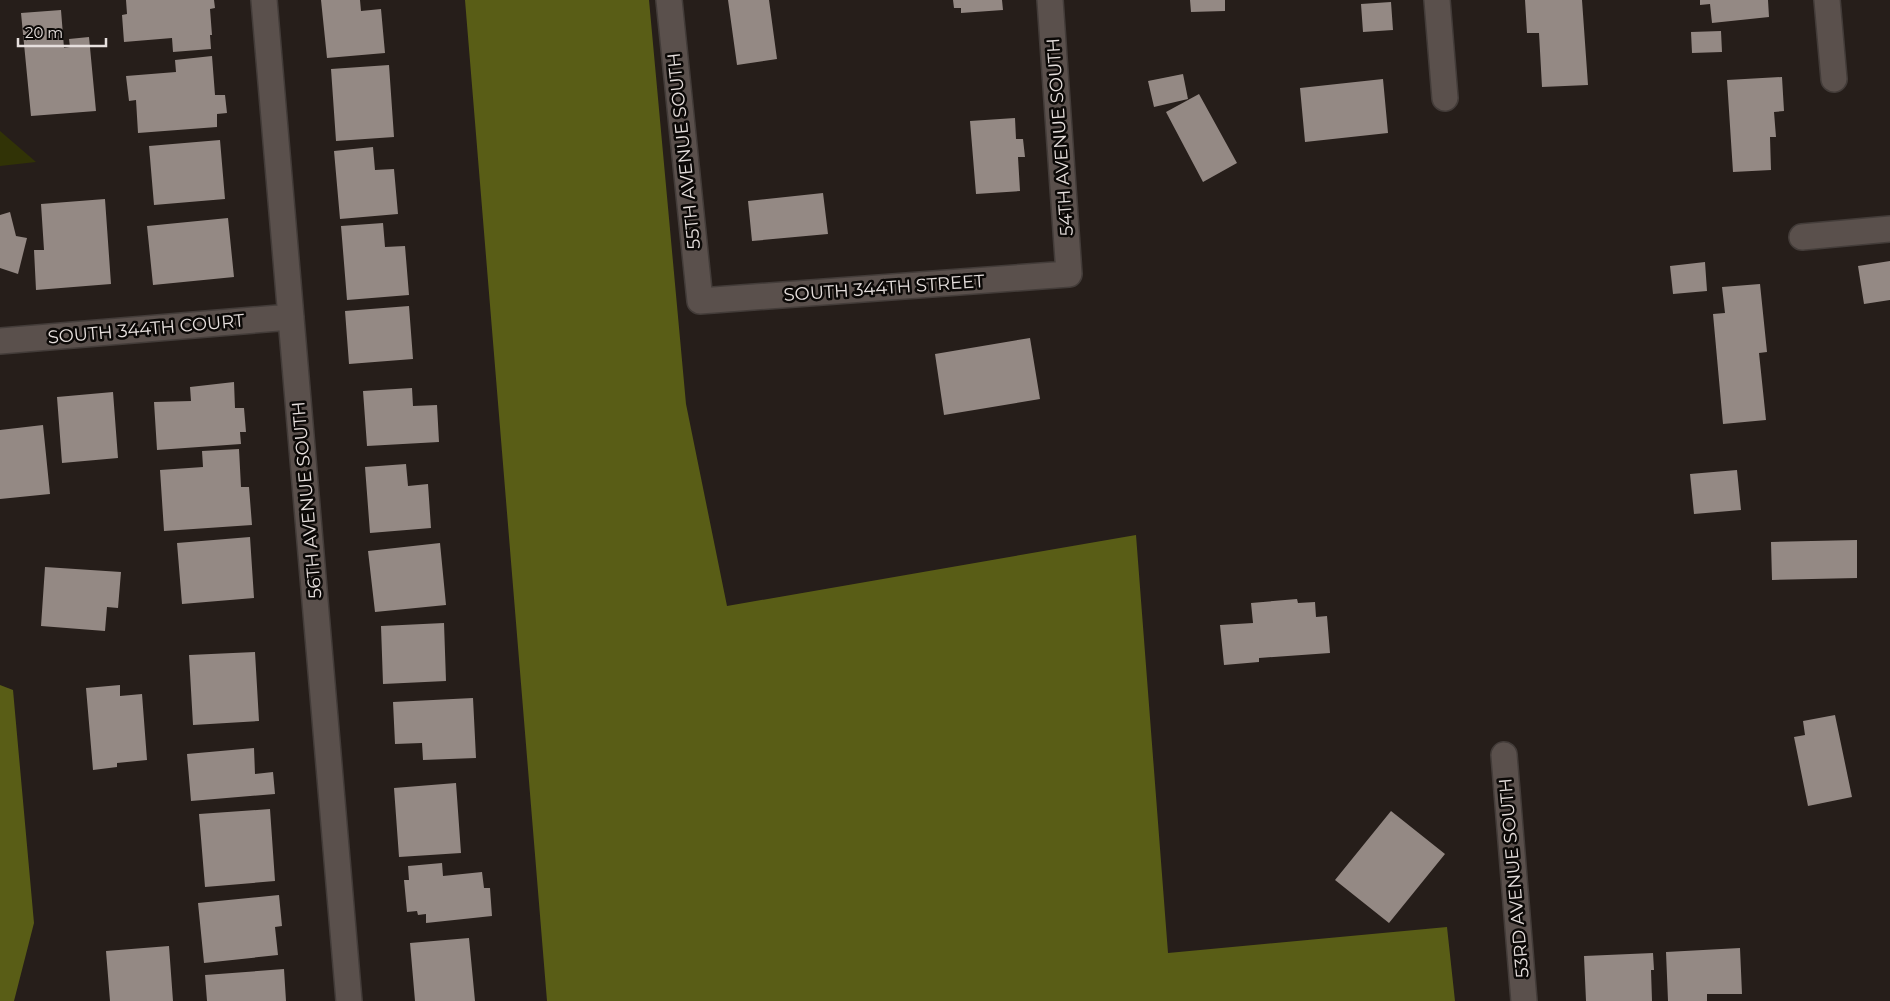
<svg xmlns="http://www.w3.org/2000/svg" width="1890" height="1001" viewBox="0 0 1890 1001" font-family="Montserrat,sans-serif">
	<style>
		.green { fill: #313306 }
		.forest { fill: #595d16 }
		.building { fill: #948984 }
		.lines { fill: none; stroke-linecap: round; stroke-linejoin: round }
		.minor-casing { stroke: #433c39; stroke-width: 28 }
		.minor { stroke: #5a504c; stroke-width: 25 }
		.labels { text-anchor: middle; stroke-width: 5; stroke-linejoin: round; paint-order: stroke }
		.street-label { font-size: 18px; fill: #e6dfdd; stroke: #0c0907 }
	</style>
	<rect width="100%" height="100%" fill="#261e1a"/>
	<path class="green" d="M 0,131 L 36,162 L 0,166 Z"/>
	<path class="forest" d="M 465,0 L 649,0 L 686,404 L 727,606 L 1136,535 L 1168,953 L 1447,927 L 1455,1001 L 547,1001 Z
		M 0,685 L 13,690 L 34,923 L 14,1001 L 0,1001 Z"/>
	<path class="building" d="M 126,0 L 214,0 L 215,8 L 210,9 L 212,35 L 210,35 L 211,49 L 173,52 L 172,38 L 124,42 L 122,15 L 127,14 Z
		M 321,0 L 360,0 L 361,11 L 381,9 L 385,53 L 327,58 Z
		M 728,0 L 769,0 L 777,59 L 737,65 Z
		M 953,0 L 1002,0 L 1003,10 L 961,13 L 961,8 L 954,8 Z
		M 1190,0 L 1225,0 L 1225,11 L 1191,12 Z
		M 1525,0 L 1582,0 L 1588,85 L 1542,87 L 1539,33 L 1527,33 Z
		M 1700,0 L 1768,0 L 1769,17 L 1712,23 L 1710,4 L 1700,5 Z
		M 1391,2 L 1393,30 L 1363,32 L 1361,4 Z
		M 61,10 L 64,48 L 70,47 L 69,39 L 89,37 L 96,111 L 31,116 L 21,13 Z
		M 1721,31 L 1722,52 L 1692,53 L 1691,32 Z
		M 212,56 L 215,95 L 225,95 L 227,113 L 217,114 L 217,127 L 138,133 L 136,100 L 129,101 L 126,76 L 176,72 L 175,60 Z
		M 389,65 L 394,137 L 336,141 L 331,69 Z
		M 1183,74 L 1188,99 L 1154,107 L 1148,81 Z
		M 1782,77 L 1784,111 L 1774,112 L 1776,137 L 1770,137 L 1771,170 L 1733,172 L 1727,80 Z
		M 1383,79 L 1388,133 L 1305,142 L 1300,88 Z
		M 1199,94 L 1237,163 L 1203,182 L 1166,112 Z
		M 1015,118 L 1016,139 L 1023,139 L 1025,157 L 1018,157 L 1020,191 L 976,194 L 970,121 Z
		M 220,140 L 225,199 L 154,205 L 149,146 Z
		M 373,147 L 375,170 L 394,169 L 398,214 L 340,219 L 334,151 Z
		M 823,193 L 828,234 L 752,241 L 748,201 Z
		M 105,199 L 111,284 L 36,290 L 34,250 L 44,250 L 41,204 Z
		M 10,212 L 16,236 L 27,238 L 18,274 L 0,268 L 0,215 Z
		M 228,218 L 234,277 L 153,285 L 147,226 Z
		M 383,223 L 385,247 L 405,246 L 409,295 L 347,300 L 341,226 Z
		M 1890,261 L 1890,300 L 1864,304 L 1858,266 Z
		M 1705,262 L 1707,291 L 1673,294 L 1670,266 Z
		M 1760,284 L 1767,352 L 1759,353 L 1766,420 L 1723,424 L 1713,314 L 1725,313 L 1722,287 Z
		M 409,306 L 413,359 L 349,364 L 345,311 Z
		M 1030,338 L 1040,399 L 944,415 L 935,354 Z
		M 234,382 L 235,408 L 244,408 L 246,432 L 240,432 L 241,444 L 157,450 L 154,402 L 191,401 L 190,387 Z
		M 412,388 L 413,406 L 437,405 L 439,442 L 367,446 L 363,391 Z
		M 113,392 L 118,458 L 62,463 L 57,397 Z
		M 43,425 L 50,494 L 0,499 L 0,430 Z
		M 239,449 L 241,487 L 249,487 L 252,525 L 164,531 L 160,470 L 203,467 L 202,451 Z
		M 406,464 L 408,486 L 428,484 L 431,528 L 370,533 L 365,467 Z
		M 1737,470 L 1741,510 L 1694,514 L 1690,474 Z
		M 250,537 L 254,598 L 182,604 L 177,543 Z
		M 1857,540 L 1857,578 L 1772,580 L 1771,542 Z
		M 440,543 L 446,605 L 375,612 L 368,551 Z
		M 45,567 L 121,572 L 118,608 L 107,607 L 105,631 L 41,626 Z
		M 1297,599 L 1298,603 L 1315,602 L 1316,617 L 1327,616 L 1330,653 L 1259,658 L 1259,662 L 1224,665 L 1220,625 L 1253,623 L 1251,603 Z
		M 444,623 L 446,681 L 383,684 L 381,626 Z
		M 255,652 L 259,721 L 193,725 L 189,655 Z
		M 120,685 L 120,696 L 142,694 L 147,760 L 117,763 L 117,767 L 93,770 L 86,688 Z
		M 473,698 L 476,758 L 423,760 L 422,743 L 395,744 L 393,702 Z
		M 1835,715 L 1852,797 L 1808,806 L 1794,737 L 1805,735 L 1803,721 Z
		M 254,748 L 255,774 L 273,772 L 275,794 L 191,801 L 187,754 Z
		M 456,783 L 461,853 L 399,857 L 394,788 Z
		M 270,809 L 275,881 L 205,887 L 199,814 Z
		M 1391,811 L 1445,854 L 1389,923 L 1335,880 Z
		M 442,863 L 443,876 L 482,872 L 484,888 L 490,888 L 492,916 L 426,923 L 426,914 L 418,915 L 417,911 L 407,912 L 404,880 L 409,880 L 408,866 Z
		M 279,895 L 282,926 L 275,927 L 278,955 L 204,963 L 198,903 Z
		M 469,938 L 475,1001 L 415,1001 L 410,943 Z
		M 169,946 L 173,1001 L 110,1001 L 106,951 Z
		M 1740,948 L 1742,994 L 1707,994 L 1707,1001 L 1668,1001 L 1666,952 Z
		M 1653,953 L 1654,970 L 1651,970 L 1652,1001 L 1586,1001 L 1584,956 Z
		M 284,969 L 286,1001 L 207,1001 L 205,975 Z"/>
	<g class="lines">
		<g class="minor-casing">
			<path id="minor" d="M 264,0 L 349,1001
				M 669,0 L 700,301 L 1069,274 L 1050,0
				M 1437,0 L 1445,98
				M 1827,0 L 1834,79
				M 1802,237 L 1890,229
				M 0,341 L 291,317
				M 1504,755 L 1524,1001"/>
		</g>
		<use href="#minor" class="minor"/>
	</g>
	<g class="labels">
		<g class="street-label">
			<text transform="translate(1060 137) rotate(-94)" y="6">54TH AVENUE SOUTH</text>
			<text transform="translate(684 151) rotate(-96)" y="6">55TH AVENUE SOUTH</text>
			<text transform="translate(884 288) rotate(-4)" y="6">SOUTH 344TH STREET</text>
			<text transform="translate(146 329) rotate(-5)" y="6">SOUTH 344TH COURT</text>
			<text transform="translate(307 500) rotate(-95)" y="6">56TH AVENUE SOUTH</text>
			<text transform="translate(1514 878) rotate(-95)" y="6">53RD AVENUE SOUTH</text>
		</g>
	</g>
	<path d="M18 38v8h88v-8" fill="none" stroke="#e6dfdd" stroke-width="2.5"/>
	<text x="25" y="38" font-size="15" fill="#e6dfdd" stroke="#0c0907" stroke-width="4" paint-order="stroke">20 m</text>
</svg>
